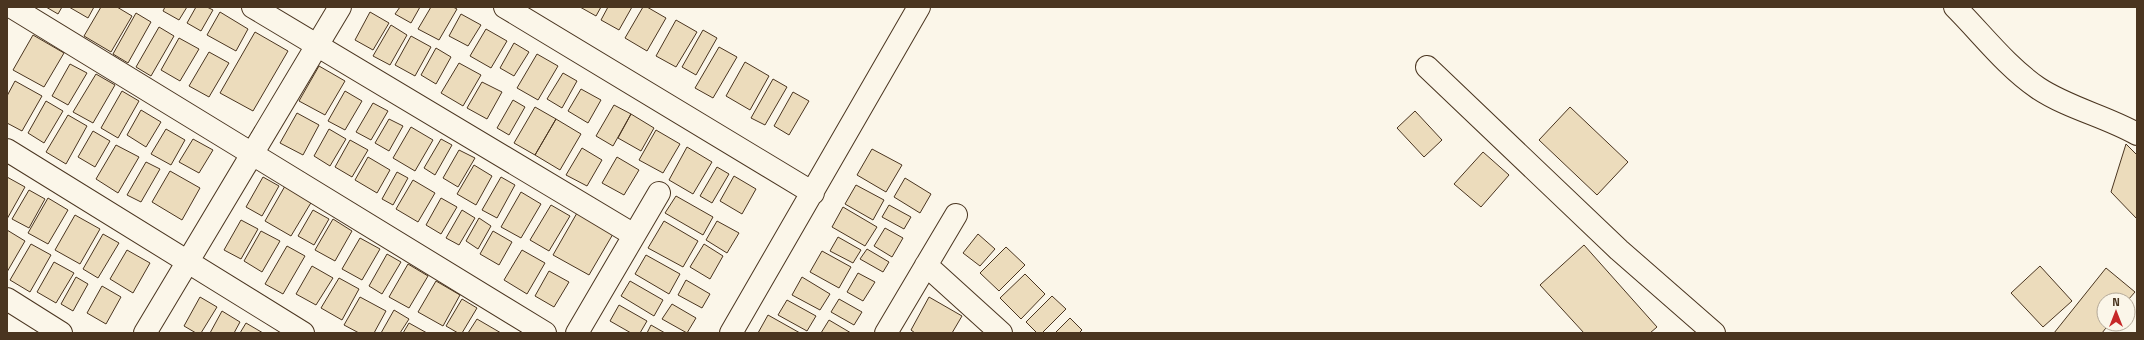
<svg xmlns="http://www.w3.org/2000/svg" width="2144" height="340" viewBox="0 0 2144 340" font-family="'Titillium Web',sans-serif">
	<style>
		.building { fill: #ecdcbc; stroke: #4a3520 }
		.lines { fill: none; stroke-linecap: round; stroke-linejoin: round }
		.minor-casing { stroke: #4a3520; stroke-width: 24 }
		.minor { stroke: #fbf6e9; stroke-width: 22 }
	</style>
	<rect width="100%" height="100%" fill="#fbf6e9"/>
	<path class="building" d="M 46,7 L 62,7 L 58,14 Z
		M 69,7 L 94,7 L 88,18 Z
		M 101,7 L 117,7 L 132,16 L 111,52 L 84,36 Z
		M 165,7 L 187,7 L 179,20 L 163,11 Z
		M 196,7 L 207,7 L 213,10 L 201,31 L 187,23 Z
		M 400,7 L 420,7 L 411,23 L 395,14 Z
		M 431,7 L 453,7 L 457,9 L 439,40 L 418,29 Z
		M 580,7 L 601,7 L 596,16 Z
		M 608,7 L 632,7 L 619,30 L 601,20 Z
		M 643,7 L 647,7 L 666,18 L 647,51 L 625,38 Z
		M 220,12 L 248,29 L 236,51 L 207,35 Z
		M 370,12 L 389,23 L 373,50 L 355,40 Z
		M 136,13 L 151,22 L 128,63 L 113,54 Z
		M 461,14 L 481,25 L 468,46 L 449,36 Z
		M 676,20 L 697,32 L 676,67 L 656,56 Z
		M 391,25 L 407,35 L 390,65 L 373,56 Z
		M 159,27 L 174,36 L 151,76 L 136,67 Z
		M 486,29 L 507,41 L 491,68 L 470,56 Z
		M 703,30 L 717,38 L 696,75 L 682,67 Z
		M 255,32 L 288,51 L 253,111 L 220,93 Z
		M 33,35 L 64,53 L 44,87 L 13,70 Z
		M 411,36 L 431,47 L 415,76 L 395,65 Z
		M 179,38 L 199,49 L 180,81 L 161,70 Z
		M 514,43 L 529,52 L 514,76 L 500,68 Z
		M 719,47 L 737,57 L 713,98 L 695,88 Z
		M 436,48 L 451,57 L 436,84 L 421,75 Z
		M 209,52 L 229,63 L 209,97 L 189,86 Z
		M 537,54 L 558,66 L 538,100 L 517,88 Z
		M 745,62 L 769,76 L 750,110 L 726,96 Z
		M 459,63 L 481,75 L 463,106 L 441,93 Z
		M 70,64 L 87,73 L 68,105 L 52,96 Z
		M 319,66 L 345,81 L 325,115 L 299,101 Z
		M 563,73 L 577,81 L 562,108 L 547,99 Z
		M 96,74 L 115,85 L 93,123 L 73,112 Z
		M 773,79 L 787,87 L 765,125 L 751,118 Z
		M 15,81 L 42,96 L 22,131 L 7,123 L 7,96 Z
		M 482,82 L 502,92 L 487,119 L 467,108 Z
		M 581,89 L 601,100 L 588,123 L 568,111 Z
		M 122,91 L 139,101 L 118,138 L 101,128 Z
		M 345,91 L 362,101 L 345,130 L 328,121 Z
		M 793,92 L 809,101 L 789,135 L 774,126 Z
		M 513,100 L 525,107 L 509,135 L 497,128 Z
		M 46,101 L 63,111 L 44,143 L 28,133 Z
		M 373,103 L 388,111 L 371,140 L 356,132 Z
		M 614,105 L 631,114 L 613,146 L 596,136 Z
		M 535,107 L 556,119 L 535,155 L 514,143 Z
		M 1570,107 L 1628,162 L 1597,195 L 1539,140 Z
		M 141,110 L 161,122 L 146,147 L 127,135 Z
		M 1415,111 L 1442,140 L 1424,157 L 1397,128 Z
		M 297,113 L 319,125 L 303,155 L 280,143 Z
		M 631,114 L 654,128 L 641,151 L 618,138 Z
		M 68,115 L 87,126 L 66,164 L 46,152 Z
		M 389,119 L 403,126 L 389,151 L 375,143 Z
		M 556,119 L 581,134 L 560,170 L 535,155 Z
		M 411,127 L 433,140 L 415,171 L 393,158 Z
		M 166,129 L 185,140 L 171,165 L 151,154 Z
		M 329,129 L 346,139 L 330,166 L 314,156 Z
		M 656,130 L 680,144 L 663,173 L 639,160 Z
		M 93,131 L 110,141 L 95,167 L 78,157 Z
		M 193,139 L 213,150 L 199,173 L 179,162 Z
		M 441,139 L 452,145 L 435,175 L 424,168 Z
		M 350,140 L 368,150 L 352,177 L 335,167 Z
		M 2126,144 L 2137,155 L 2137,219 L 2111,192 Z
		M 116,145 L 139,157 L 118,193 L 96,179 Z
		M 687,147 L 712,162 L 693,194 L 669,180 Z
		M 582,148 L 602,160 L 587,186 L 566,175 Z
		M 872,149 L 902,165 L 886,192 L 857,175 Z
		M 459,150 L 475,158 L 458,187 L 443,178 Z
		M 1483,152 L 1509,175 L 1481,207 L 1454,184 Z
		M 368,157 L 390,170 L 377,193 L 355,180 Z
		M 617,157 L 639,170 L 624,195 L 602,183 Z
		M 146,162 L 160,169 L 141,202 L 127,195 Z
		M 474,165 L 492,176 L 476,205 L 457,194 Z
		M 717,167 L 729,174 L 712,203 L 700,196 Z
		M 170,171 L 200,188 L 182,220 L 152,202 Z
		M 397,172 L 408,178 L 393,205 L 382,199 Z
		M 734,176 L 756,189 L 742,214 L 720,201 Z
		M 7,177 L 25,187 L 7,219 Z
		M 263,177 L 279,186 L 262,216 L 246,207 Z
		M 501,177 L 515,185 L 497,218 L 482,210 Z
		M 905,178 L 931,194 L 920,213 L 894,197 Z
		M 413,180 L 435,193 L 418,222 L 396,209 Z
		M 856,185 L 884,200 L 873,220 L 845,204 Z
		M 285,186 L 312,201 L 291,236 L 265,221 Z
		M 29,190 L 45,199 L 29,228 L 12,219 Z
		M 521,192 L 541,204 L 521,238 L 501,227 Z
		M 676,196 L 713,217 L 703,235 L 665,213 Z
		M 48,198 L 68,210 L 48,244 L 28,233 Z
		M 441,198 L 457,207 L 441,234 L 426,225 Z
		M 551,205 L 570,216 L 549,251 L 530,240 Z
		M 889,205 L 911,217 L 904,229 L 882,217 Z
		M 843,207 L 877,227 L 865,246 L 832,227 Z
		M 313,210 L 329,219 L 314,245 L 298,236 Z
		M 462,210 L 475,218 L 459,245 L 446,238 Z
		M 577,213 L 613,234 L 589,275 L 553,255 Z
		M 75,215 L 100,229 L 80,264 L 55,250 Z
		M 479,218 L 491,226 L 478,249 L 466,241 Z
		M 333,219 L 352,231 L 335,261 L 315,250 Z
		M 241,220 L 258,229 L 241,259 L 224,250 Z
		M 664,221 L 698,241 L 683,267 L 648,248 Z
		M 717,221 L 739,233 L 727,253 L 706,240 Z
		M 885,228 L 903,238 L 892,257 L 874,246 Z
		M 7,230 L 25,241 L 7,272 Z
		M 261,231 L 280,241 L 262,272 L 244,261 Z
		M 493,231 L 512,242 L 499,265 L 480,254 Z
		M 103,234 L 119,243 L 98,278 L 83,269 Z
		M 978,234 L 995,249 L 980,266 L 963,253 Z
		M 838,237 L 861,250 L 853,263 L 830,251 Z
		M 360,238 L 380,249 L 362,280 L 342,269 Z
		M 31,244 L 51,255 L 30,292 L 10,280 Z
		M 704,244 L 723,256 L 710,279 L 690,267 Z
		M 1584,245 L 1657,327 L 1650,333 L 1584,333 L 1540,285 Z
		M 287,246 L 305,256 L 283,294 L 265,284 Z
		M 1006,247 L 1025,265 L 999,291 L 980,273 Z
		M 867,249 L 889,262 L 883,272 L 860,259 Z
		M 127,250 L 150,263 L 133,293 L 110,279 Z
		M 522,250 L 545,263 L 527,294 L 504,280 Z
		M 822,251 L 851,267 L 839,288 L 810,272 Z
		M 387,254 L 401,262 L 382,294 L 369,286 Z
		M 646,255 L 680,274 L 669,294 L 635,274 Z
		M 54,262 L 74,273 L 56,303 L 37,292 Z
		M 408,264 L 428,276 L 409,308 L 389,297 Z
		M 312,266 L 333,278 L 316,305 L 296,294 Z
		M 2040,266 L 2072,301 L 2043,327 L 2011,293 Z
		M 2106,268 L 2135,292 L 2128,300 L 2104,300 L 2104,324 L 2109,324 L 2102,333 L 2054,333 Z
		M 549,271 L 569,282 L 554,307 L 535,296 Z
		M 858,273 L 875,282 L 863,301 L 847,292 Z
		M 1025,274 L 1045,294 L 1021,319 L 1000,298 Z
		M 76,277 L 88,284 L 73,311 L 61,304 Z
		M 802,277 L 830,294 L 820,310 L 792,295 Z
		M 339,278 L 359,289 L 342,320 L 321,308 Z
		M 686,280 L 710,294 L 702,308 L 678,295 Z
		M 436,281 L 460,295 L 443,326 L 418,312 Z
		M 630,281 L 663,300 L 654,316 L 621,296 Z
		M 102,286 L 121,297 L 106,324 L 87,313 Z
		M 1052,296 L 1066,309 L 1042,333 L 1037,333 L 1026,322 Z
		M 200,297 L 217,307 L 201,333 L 196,333 L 184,326 Z
		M 360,297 L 386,311 L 374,333 L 359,333 L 344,325 Z
		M 929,297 L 962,316 L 952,333 L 915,333 L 911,330 Z
		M 462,299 L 477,308 L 462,333 L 458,333 L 446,326 Z
		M 839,299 L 862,312 L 854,325 L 831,312 Z
		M 787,300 L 816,316 L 807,331 L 778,315 Z
		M 672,304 L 696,318 L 687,333 L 662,319 Z
		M 619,305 L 647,321 L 640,333 L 631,333 L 610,321 Z
		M 394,310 L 409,319 L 400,333 L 381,333 Z
		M 222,311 L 240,322 L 234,333 L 210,333 Z
		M 768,315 L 800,333 L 758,333 Z
		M 1070,318 L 1082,330 L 1079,333 L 1055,333 Z
		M 477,319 L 501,333 L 468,333 Z
		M 829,320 L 851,333 L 821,333 Z
		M 246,323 L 263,333 L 240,333 Z
		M 409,323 L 427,333 L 403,333 Z
		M 651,325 L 665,333 L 647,333 Z"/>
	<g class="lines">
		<g class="minor-casing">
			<path id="minor" d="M 12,7 L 545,333
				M 253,7 L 634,235
				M 505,7 L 813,193
				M 1955,7 C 1982,34 2006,66 2038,88 C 2068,108 2105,116 2137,134
				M 1427,67 L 1619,250 L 1714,333
				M 7,150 L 303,333
				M 926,265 L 1001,333
				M 7,299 L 61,333
				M 145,333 L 340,7
				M 577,333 L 659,193
				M 731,333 L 919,7
				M 886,333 L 956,215"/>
		</g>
		<use href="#minor" class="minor"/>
	</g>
	<rect width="2144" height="340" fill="none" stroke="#4a3520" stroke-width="16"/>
	<g transform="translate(2116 312)"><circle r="19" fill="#fbf6e9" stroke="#b4a999"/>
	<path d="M0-3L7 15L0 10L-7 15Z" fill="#c62828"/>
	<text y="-6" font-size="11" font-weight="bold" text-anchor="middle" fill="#4a3520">N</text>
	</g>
</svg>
